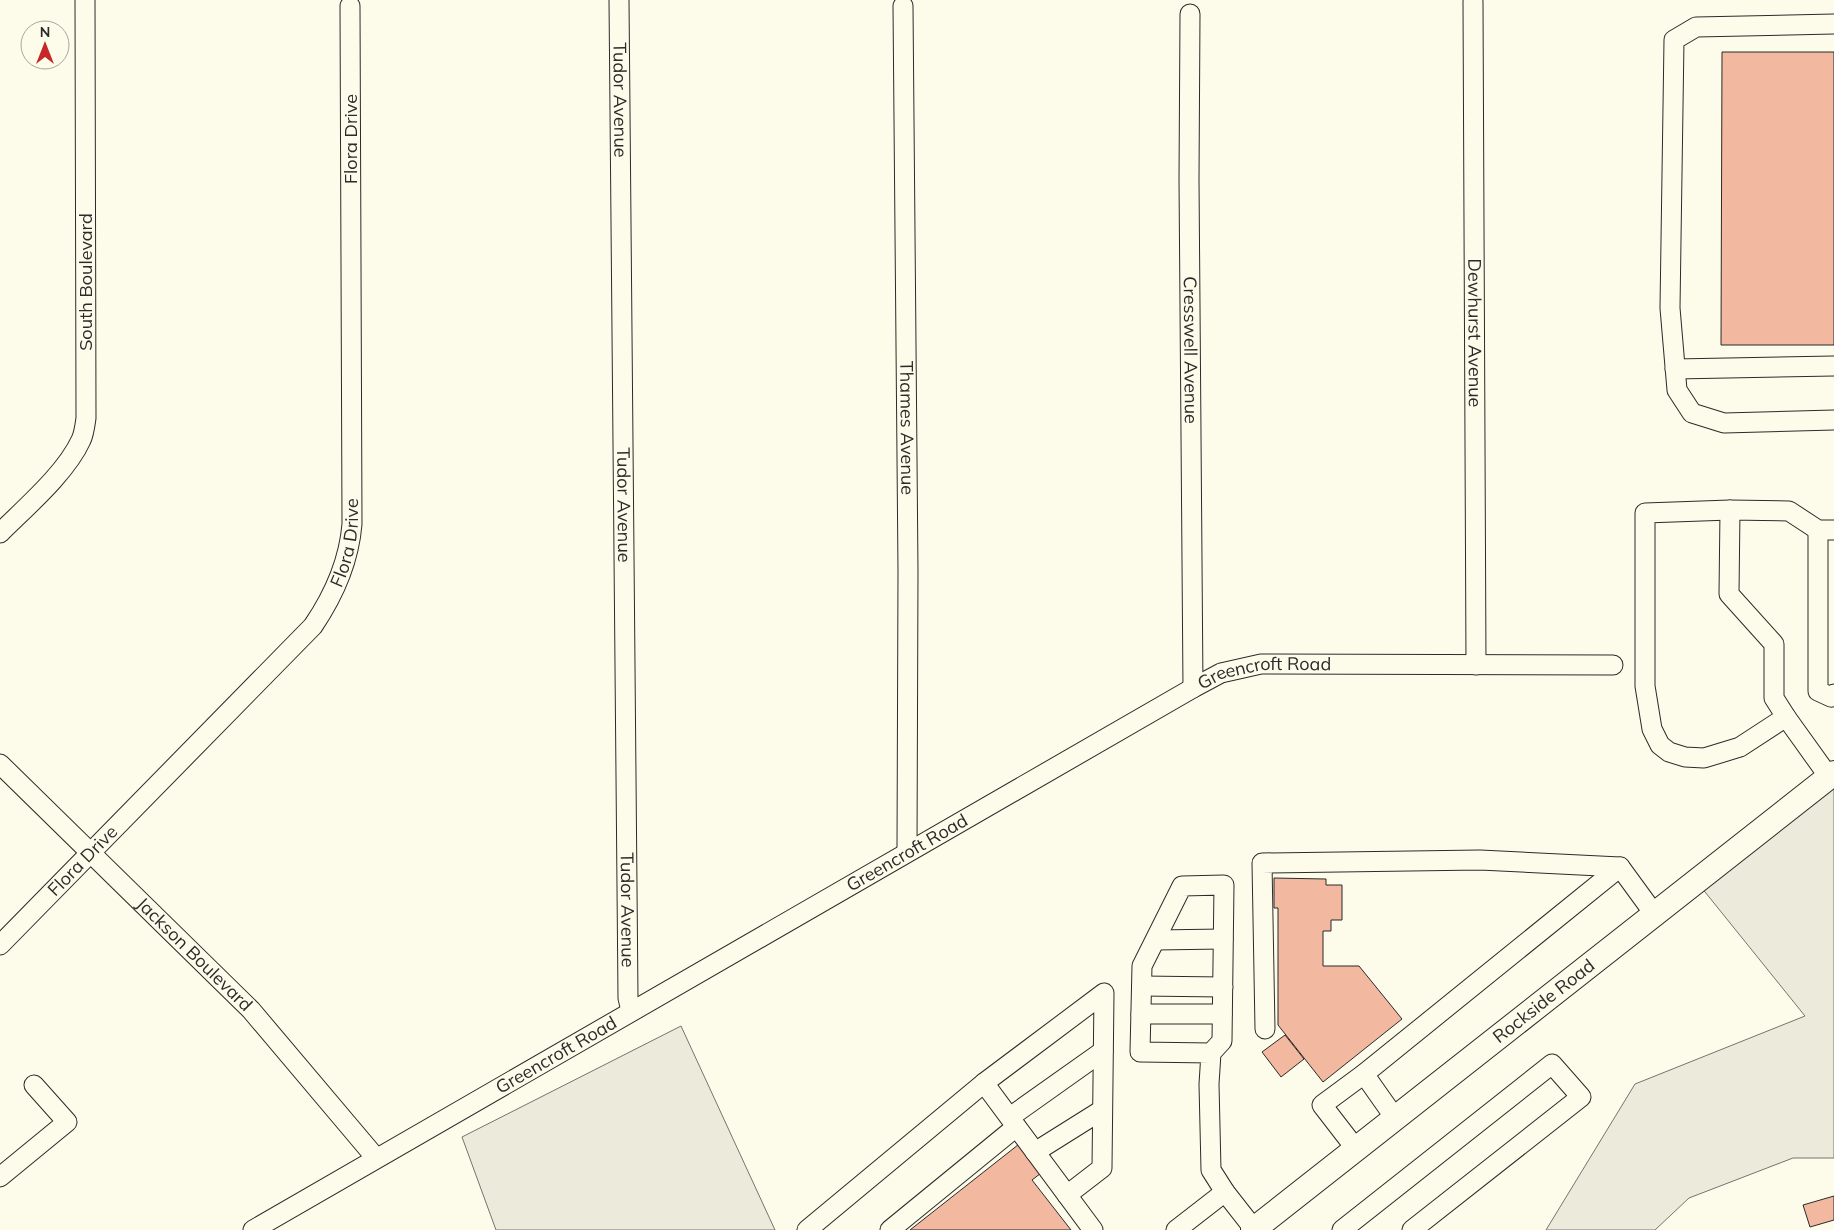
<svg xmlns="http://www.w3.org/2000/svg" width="1834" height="1230" viewBox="0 0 1834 1230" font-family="Mulish,sans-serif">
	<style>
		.green { fill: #ecebdb; stroke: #74746e }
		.building { fill: #f2b8a0; stroke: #2b2b2b }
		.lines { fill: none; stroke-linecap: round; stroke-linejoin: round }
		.minor-casing { stroke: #2b2b2b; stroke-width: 21 }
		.major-casing { stroke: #2b2b2b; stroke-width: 26 }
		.minor { stroke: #fdfbea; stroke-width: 19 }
		.major { stroke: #fdfbea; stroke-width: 24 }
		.labels { text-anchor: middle; stroke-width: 4; stroke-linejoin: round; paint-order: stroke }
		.street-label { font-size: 18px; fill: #2b2b2b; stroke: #fdfbea }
	</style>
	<rect width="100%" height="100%" fill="#fdfbea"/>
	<path class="green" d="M 1834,773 L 1834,1158 L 1793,1158 L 1689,1198 L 1655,1230 L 1546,1230 L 1635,1084 L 1805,1016 L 1697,882 Z
		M 681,1026 L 775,1230 L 496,1230 L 462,1137 Z"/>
	<path class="building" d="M 1722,52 L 1834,52 L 1834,345 L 1721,345 Z
		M 1274,878 L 1326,879 L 1326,885 L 1342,885 L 1342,920 L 1331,920 L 1331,931 L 1323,931 L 1323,966 L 1359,966 L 1402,1019 L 1323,1082 L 1278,1025 L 1278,908 L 1274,908 Z
		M 1285,1035 L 1304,1059 L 1281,1077 L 1262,1052 Z
		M 1023,1141 L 1045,1170 L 1032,1180 L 1071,1230 L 910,1230 Z
		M 1834,1196 L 1834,1220 L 1810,1227 L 1803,1205 Z"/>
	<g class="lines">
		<g class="minor-casing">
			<g id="minor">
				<path id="s1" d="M 619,0 L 628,998 L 631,1011"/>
				<path id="s2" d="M 1473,2 L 1476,665"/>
				<path id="s3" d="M 903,6 L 908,571 L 907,851"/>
				<path id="s4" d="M 1190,14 L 1189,179 L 1193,688"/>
				<path d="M 1834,24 L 1696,27 L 1674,40 L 1670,308 L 1677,390 L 1692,413 L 1724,423 L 1834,420"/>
				<path d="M 1675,369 L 1834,366"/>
				<path d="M 1730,510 L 1645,513 L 1645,686 L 1652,729 L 1660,745 L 1669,752 L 1685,757 L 1704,758 L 1740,747 L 1786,717"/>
				<path d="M 1818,530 L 1818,691 L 1831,697 L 1834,694"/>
				<path d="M 0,533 C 26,507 66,473 81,440 C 84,434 85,425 86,418 L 85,0"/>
				<path id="s5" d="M 0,764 L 251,1010 L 376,1158"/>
				<path d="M 1829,777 L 1786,717 L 1774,698 L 1774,644 L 1729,594 L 1730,510 L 1789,511 L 1818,530 L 1834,530"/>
				<path d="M 1156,940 L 1223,939"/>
				<path id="s6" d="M 0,945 L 313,626 C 334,595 349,562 352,524 L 350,6"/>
				<path d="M 1142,986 L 1223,987"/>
				<path d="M 1141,1014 L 1222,1014"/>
				<path d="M 1265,1029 L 1262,863 L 1480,860 L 1620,867 L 1655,915"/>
				<path d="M 1211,1053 L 1140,1052 L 1142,966 L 1182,886 L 1224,885 L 1222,1041 L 1211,1053 L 1209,1084 L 1211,1170 L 1225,1192 L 1254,1229"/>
				<path d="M 1364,1074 L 1395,1118"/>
				<path d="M 984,1083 L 1104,993 L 1102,1168 L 1067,1195"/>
				<path d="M 1010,1117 L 1103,1051"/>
				<path d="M 1356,1149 L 1322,1105 L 1364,1074 L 1620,867"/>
				<path d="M 1035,1152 L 1102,1110"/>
				<path d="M 0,1177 L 67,1122 L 34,1085"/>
				<path id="s7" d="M 253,1230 L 1193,688 L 1221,673 L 1261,664 L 1613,665"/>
				<path d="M 807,1230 L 984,1083 L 1093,1230"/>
				<path d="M 890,1230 L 1016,1127"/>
				<path d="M 1176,1230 L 1225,1192"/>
				<path d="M 1342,1230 L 1552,1064 L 1581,1097 L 1412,1230"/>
			</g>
		</g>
		<g class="major-casing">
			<g id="major">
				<path id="s8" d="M 1253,1230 L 1834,773"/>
			</g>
		</g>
		<use href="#minor" class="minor"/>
		<use href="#major" class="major"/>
	</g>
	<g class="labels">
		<g class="street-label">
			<text dy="6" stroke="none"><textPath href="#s1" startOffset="100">Tudor Avenue</textPath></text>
			<text transform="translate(351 139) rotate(-90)" y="6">Flora Drive</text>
			<text transform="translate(86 282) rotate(-90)" y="6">South Boulevard</text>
			<text dy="6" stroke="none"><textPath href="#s2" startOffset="331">Dewhurst Avenue</textPath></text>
			<text dy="6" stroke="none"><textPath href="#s4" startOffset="336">Cresswell Avenue</textPath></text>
			<text dy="6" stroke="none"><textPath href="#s3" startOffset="422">Thames Avenue</textPath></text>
			<text dy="6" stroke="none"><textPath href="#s1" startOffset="505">Tudor Avenue</textPath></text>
			<text dy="6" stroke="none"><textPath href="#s6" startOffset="538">Flora Drive</textPath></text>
			<text dy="6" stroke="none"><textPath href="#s7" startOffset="1160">Greencroft Road</textPath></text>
			<text dy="6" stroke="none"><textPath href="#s7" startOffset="755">Greencroft Road</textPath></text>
			<text dy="6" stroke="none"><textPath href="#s6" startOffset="118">Flora Drive</textPath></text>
			<text dy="6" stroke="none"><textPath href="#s1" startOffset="910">Tudor Avenue</textPath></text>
			<text dy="6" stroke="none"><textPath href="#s5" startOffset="272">Jackson Boulevard</textPath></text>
			<text dy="6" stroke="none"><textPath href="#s8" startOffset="370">Rockside Road</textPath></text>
			<text dy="6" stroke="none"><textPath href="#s7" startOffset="350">Greencroft Road</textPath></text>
		</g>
	</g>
	<g transform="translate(45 45)"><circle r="24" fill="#fdfbea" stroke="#a9a89e"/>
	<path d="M0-4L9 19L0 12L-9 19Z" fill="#c62828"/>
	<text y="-8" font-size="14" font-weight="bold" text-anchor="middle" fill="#2b2b2b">N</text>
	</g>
</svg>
